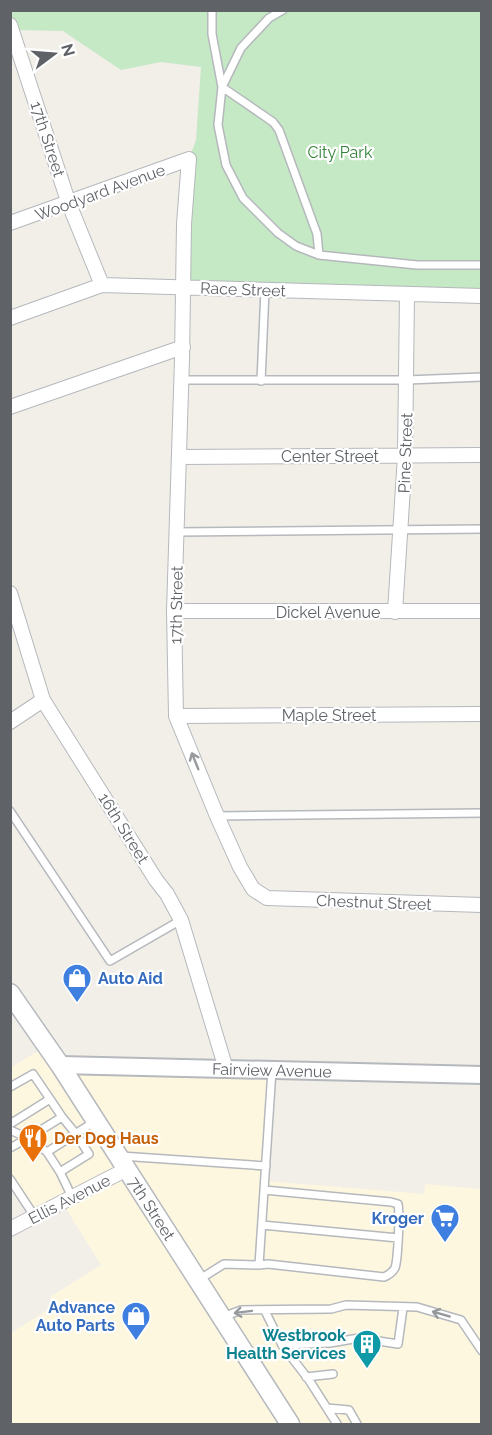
<svg xmlns="http://www.w3.org/2000/svg" width="492" height="1435" viewBox="0 0 492 1435" font-family="Raleway,sans-serif">
	<style>
		.commercial { fill: #fef7e0 }
		.green { fill: #c5e8c5 }
		.lines { fill: none; stroke-linecap: round; stroke-linejoin: round }
		.service-casing { stroke: #b5b8bc; stroke-width: 10 }
		.minor-casing { stroke: #b5b8bc; stroke-width: 16 }
		.tertiary-casing { stroke: #b5b8bc; stroke-width: 20 }
		.secondary-casing { stroke: #b6babf; stroke-width: 21 }
		.service { stroke: #fff; stroke-width: 7 }
		.minor { stroke: #fff; stroke-width: 14 }
		.tertiary { stroke: #fff; stroke-width: 16 }
		.secondary { stroke: #fff; stroke-width: 18 }
		.oneway { stroke: #979a9d }
		.labels { text-anchor: middle; stroke-width: 4.5; stroke-linejoin: round; paint-order: stroke }
		.street-label { font-size: 16px; fill: #5f6368; stroke: #fff }
		.park-label { font-size: 16px; fill: #348238; stroke: #fff }
		.shop-label { font-size: 16px; font-weight: bold; fill: #366cbe; stroke: #fff; text-anchor: end }
		.food-label { font-size: 16px; font-weight: bold; fill: #c56008; stroke: #fff; text-anchor: start }
		.culture-label { font-size: 16px; font-weight: bold; fill: #0d838f; stroke: #fff; text-anchor: end }
	</style>
	<rect width="100%" height="100%" fill="#f1efe8"/>
	<path class="commercial" d="M 46,1046 L 60,1065 L 272,1070 L 266,1181 L 424,1194 L 425,1184 L 481,1189 L 481,1424 L 11,1424 L 11,1333 L 55,1305 L 50,1297 L 101,1265 L 63,1204 L 35,1217 L 11,1179 L 10,1068 Z"/>
	<path class="green" d="M 10,11 L 481,11 L 481,296 L 184,287 L 189,159 L 196,140 L 201,67 L 161,62 L 121,70 L 63,31 L 16,30 Z"/>
	<g class="lines">
		<g class="service-casing">
			<path id="service" d="M 212,10 L 212,34 L 222,87 L 273,122 L 279,130 L 317,234 L 319,255
				M 283,10 L 269,18 L 241,48 L 222,87 L 218,125 L 226,165 L 243,198 L 278,233 L 296,246 L 319,255 L 417,265 L 482,265
				M 182,380 L 407,380 L 482,377
				M 261,381 L 265,290
				M 177,532 L 482,529
				M 10,811 L 110,961 L 181,920
				M 217,816 L 482,813
				M 10,1087 L 33,1074 L 50,1099 L 10,1124
				M 50,1099 L 62,1117
				M 10,1130 L 28,1138 L 62,1117 L 76,1134 L 89,1154 L 60,1172 L 47,1152
				M 10,1148 L 28,1138 L 47,1152 L 94,1122
				M 121,1156 L 266,1166
				M 60,1172 L 72,1197
				M 10,1179 L 35,1217
				M 262,1225 L 398,1238
				M 259,1265 L 268,1264 L 384,1277 C 389,1275 392,1273 395,1268 C 398,1259 400,1214 398,1204 L 391,1202 L 264,1190
				M 200,1279 L 224,1264 L 259,1265 L 272,1070
				M 265,1311 L 282,1345 L 309,1380 L 337,1424
				M 223,1317 L 241,1310 L 331,1309 L 346,1305 L 417,1307 L 461,1320 L 482,1351
				M 282,1345 L 330,1343 L 359,1338 L 398,1344 L 403,1308
				M 306,1377 L 333,1374
				M 327,1408 L 349,1410 L 357,1424"/>
		</g>
		<g class="minor-casing">
			<path id="minor" d="M 10,25 L 69,204 L 102,285
				M 10,223 L 189,159 L 184,224 L 182,359 L 174,611 L 176,716 L 217,816 L 240,867 L 253,889 L 267,898 L 482,905
				M 10,318 L 102,285 L 482,296
				M 10,407 L 183,347
				M 179,457 L 482,455
				M 10,593 L 43,700 L 156,880 L 167,894 L 181,920 L 226,1069
				M 174,611 L 482,611
				M 395,612 L 405,456 L 407,294
				M 176,716 L 482,714
				M 10,722 L 43,700
				M 10,1229 L 127,1169"/>
		</g>
		<g class="tertiary-casing">
			<g id="tertiary">
				<path id="s1" d="M 60,1065 L 482,1075"/>
			</g>
		</g>
		<g class="secondary-casing">
			<g id="secondary">
				<path id="s2" d="M 10,993 L 60,1065 L 290,1424"/>
			</g>
		</g>
		<use href="#service" class="service"/>
		<use href="#minor" class="minor"/>
		<use href="#tertiary" class="tertiary"/>
		<use href="#secondary" class="secondary"/>
	</g>
	<defs><path id="oneway-shaft" d="M-6 0H5M1.5-3L5.5 0L1.5 3" fill="none" stroke-width="1.6" stroke-linecap="round" stroke-linejoin="round" transform="scale(1.5)"/></defs>
	<g class="oneway">
		<use href="#oneway-shaft" transform="translate(195 761) rotate(-112)"/>
		<use href="#oneway-shaft" transform="translate(243 1312) rotate(173)"/>
		<use href="#oneway-shaft" transform="translate(441 1314) rotate(-164)"/>
	</g>
	<defs>
		<g id="shop-pin" transform="scale(1.5)"><path d="M0 17L-7.5 6A9.5 9.5 0 1 1 7.5 6Z" fill="#3f7fe0" stroke="#fff"/><path d="M-5-2.5h2.3a2.7 3.5 0 0 1 5.4 0H5L5.5 6h-11ZM-1.5-2.5h3a1.5 2.3 0 0 0-3 0Z" fill="#fff"/></g>
		<g id="restaurant-pin" transform="scale(1.5)"><path d="M0 17L-7.5 6A9.5 9.5 0 1 1 7.5 6Z" fill="#e8710a" stroke="#fff"/><path d="M-5-6h1v4h1v-4h1v4h1v-4h1v5L-1.5 .5V6h-2V.5L-5-1ZM5-6V6H3V1.5H1.5Q1.5-4 5-6Z" fill="#fff"/></g>
		<g id="supermarket-pin" transform="scale(1.5)"><path d="M0 17L-7.5 6A9.5 9.5 0 1 1 7.5 6Z" fill="#3f7fe0" stroke="#fff"/><path d="M-6-5.5h2.5l.6 2H6L4.5 2H-2.5L-4.4-4H-6ZM-1.5 3.2a1.3 1.3 0 1 0 .1 0ZM3 3.2a1.3 1.3 0 1 0 .1 0Z" fill="#fff"/></g>
		<g id="building-pin" transform="scale(1.5)"><path d="M0 17L-7.5 6A9.5 9.5 0 1 1 7.5 6Z" fill="#0f9aa8" stroke="#fff"/><path d="M-4-6H4V6H1V3H-1V6H-4ZM-2.5-4.3h1.7v1.8h-1.7ZM.8-4.3h1.7v1.8H.8ZM-2.5-1h1.7V.8h-1.7ZM.8-1h1.7V.8H.8Z" fill="#fff"/></g>
	</defs>
	<g fill-rule="evenodd">
		<use href="#shop-pin" x="77" y="978"/>
		<use href="#restaurant-pin" x="33" y="1138"/>
		<use href="#supermarket-pin" x="445" y="1218"/>
		<use href="#shop-pin" x="136" y="1316"/>
		<use href="#building-pin" x="367" y="1344"/>
	</g>
	<g class="labels">
		<g class="street-label">
			<text transform="translate(48 139) rotate(72)" y="6">17th Street</text>
			<text transform="translate(100 192) rotate(-20)" y="6">Woodyard Avenue</text>
			<text transform="translate(243 289) rotate(2)" y="6">Race Street</text>
			<text transform="translate(405 453) rotate(-88)" y="6">Pine Street</text>
			<text x="330" y="462">Center Street</text>
			<text transform="translate(176 605) rotate(-89)" y="6">17th Street</text>
			<text x="328" y="618">Dickel Avenue</text>
			<text x="329" y="721">Maple Street</text>
			<text transform="translate(124 828) rotate(58)" y="6">16th Street</text>
			<text transform="translate(374 902) rotate(2)" y="6">Chestnut Street</text>
			<text dy="6" stroke="none"><textPath href="#s1" startOffset="212">Fairview Avenue</textPath></text>
			<text transform="translate(69 1199) rotate(-27)" y="6">Ellis Avenue</text>
			<text dy="6" stroke="none"><textPath href="#s2" startOffset="258">7th Street</textPath></text>
		</g>
		<g class="park-label">
			<text x="340" y="158">City Park</text>
		</g>
		<g class="shop-label">
			<text x="98" y="984" text-anchor="start">Auto Aid</text>
			<text x="424" y="1224">Kroger</text>
			<text x="115" y="1313">Advance<tspan x="115" dy="18">Auto Parts</tspan></text>
		</g>
		<g class="food-label">
			<text x="54" y="1144">Der Dog Haus</text>
		</g>
		<g class="culture-label">
			<text x="346" y="1341">Westbrook<tspan x="346" dy="18">Health Services</tspan></text>
		</g>
	</g>
	<rect width="492" height="1435" fill="none" stroke="#5f6368" stroke-width="24"/>
	<g transform="translate(54 54) rotate(74)" stroke="#ffffff" stroke-width="4.5" paint-order="stroke">
	<path d="M0-4.5L10 22L0 15L-10 22Z" fill="#5f6368"/>
	<text y="-9" font-size="16" font-weight="bold" text-anchor="middle" fill="#5f6368">N</text>
	</g>
</svg>
